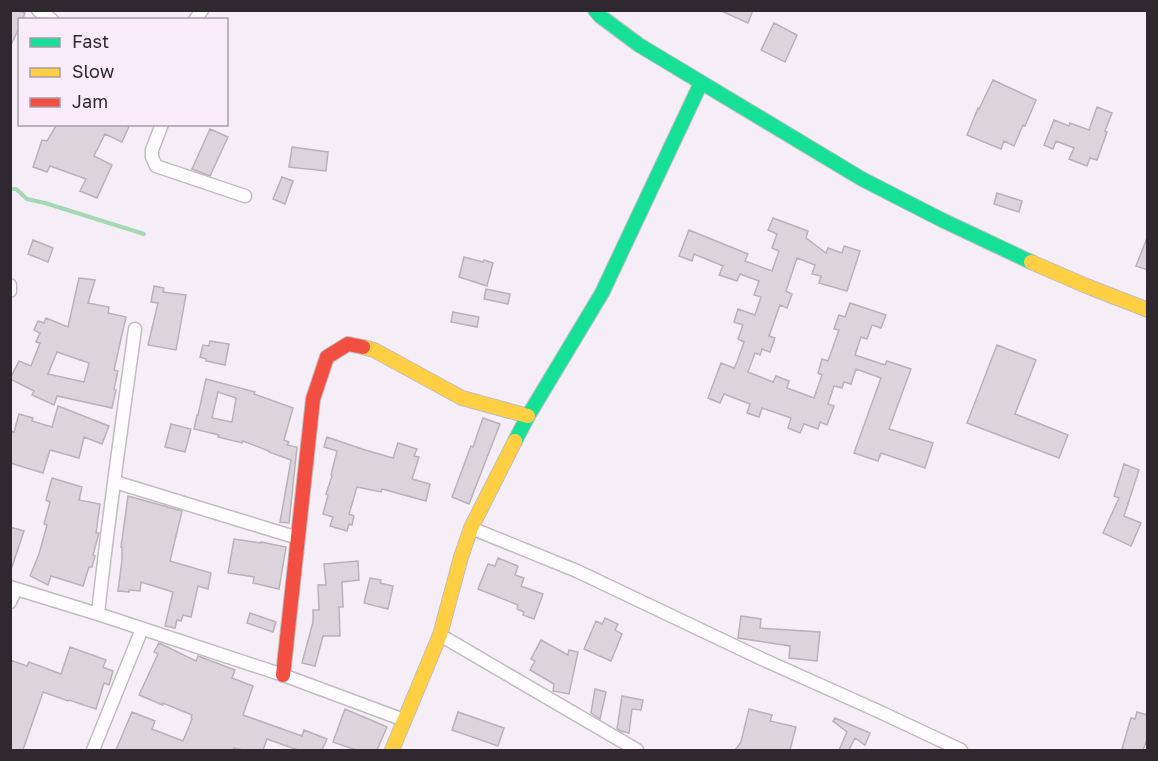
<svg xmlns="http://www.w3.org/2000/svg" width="1158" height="761" viewBox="0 0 1158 761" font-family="'Golos Text',sans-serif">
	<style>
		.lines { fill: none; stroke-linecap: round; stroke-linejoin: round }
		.stream { stroke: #a3d7b6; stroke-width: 4 }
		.building { fill: #dbd5db; stroke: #b8b2b8; stroke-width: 1.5; fill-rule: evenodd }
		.street-casing { stroke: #c2bcc2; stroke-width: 15 }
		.fast-casing { stroke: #c2bcc2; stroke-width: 16 }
		.slow-casing { stroke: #c2bcc2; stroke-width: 16 }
		.jam-casing { stroke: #c2bcc2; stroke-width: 16 }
		.street { stroke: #fefcfe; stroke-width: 12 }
		.fast { stroke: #16e098; stroke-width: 14 }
		.slow { stroke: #ffcf43; stroke-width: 14 }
		.jam { stroke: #f24e42; stroke-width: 14 }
	</style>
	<rect width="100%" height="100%" fill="#f6eef6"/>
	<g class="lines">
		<path class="stream" d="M 10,189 L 16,189 L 27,199 L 45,203 L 144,234"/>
	</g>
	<path class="building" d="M 10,10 L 19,10 L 25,13 L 22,20 L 20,20 L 20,26 L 10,47 Z
		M 719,10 L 753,10 L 748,23 Z
		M 774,23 L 797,35 L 785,62 L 761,50 Z
		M 993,80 L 1036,100 L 1025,126 L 1023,125 L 1014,146 L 1004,141 L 1001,149 L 967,135 L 978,108 L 979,109 Z
		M 1097,107 L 1112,113 L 1105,131 L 1107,132 L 1097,160 L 1090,158 L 1087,166 L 1069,159 L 1074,148 L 1056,141 L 1053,149 L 1044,145 L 1054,120 L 1069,126 L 1070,123 L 1089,130 Z
		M 57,124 L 130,124 L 122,142 L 105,134 L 94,156 L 112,165 L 97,198 L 80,191 L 86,179 L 50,166 L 47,172 L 33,167 L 42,140 L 47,141 Z
		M 210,129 L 228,137 L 210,176 L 192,169 Z
		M 292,147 L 328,152 L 326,171 L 289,167 Z
		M 282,177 L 293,181 L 285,204 L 273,199 Z
		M 997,193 L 1022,201 L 1019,212 L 994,204 Z
		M 773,218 L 808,231 L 806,238 L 826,253 L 828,248 L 842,253 L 844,246 L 860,251 L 847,291 L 819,283 L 821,276 L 812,274 L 815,265 L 797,258 L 786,291 L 792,294 L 787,308 L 780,305 L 769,336 L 775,338 L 770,352 L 762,349 L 760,355 L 755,353 L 748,372 L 773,382 L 776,376 L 789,381 L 787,388 L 814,398 L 822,375 L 818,373 L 822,359 L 828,361 L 839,330 L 834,329 L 839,315 L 845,317 L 850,303 L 886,315 L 881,328 L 872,325 L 867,339 L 861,337 L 855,355 L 885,365 L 887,361 L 911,369 L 889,429 L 933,443 L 925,468 L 881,453 L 878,461 L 854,453 L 881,378 L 856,369 L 851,384 L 844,382 L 842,388 L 834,386 L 828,404 L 834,406 L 827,425 L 820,422 L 818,429 L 804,424 L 800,433 L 788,428 L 791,418 L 762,408 L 759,417 L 747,413 L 750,404 L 724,394 L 720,403 L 708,398 L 721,363 L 734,368 L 737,362 L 744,342 L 738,339 L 743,325 L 734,322 L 738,309 L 755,315 L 761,297 L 754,295 L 759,281 L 740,274 L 737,281 L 719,275 L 723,266 L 694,254 L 692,261 L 679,256 L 689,230 L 748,254 L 745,261 L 772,271 L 779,251 L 772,248 L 777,234 L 768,230 Z
		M 1147,238 L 1148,238 L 1148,270 L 1136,266 Z
		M 33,240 L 53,248 L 48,262 L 28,254 Z
		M 464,257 L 483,262 L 484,260 L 493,263 L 487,286 L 459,277 Z
		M 79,278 L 95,280 L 88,303 L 109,307 L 108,313 L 126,317 L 114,370 L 118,371 L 114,389 L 116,390 L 112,408 L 57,396 L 54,405 L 32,395 L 34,391 L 10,379 L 19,361 L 31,366 L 40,343 L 36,342 L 40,333 L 34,330 L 38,321 L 44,323 L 46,318 L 68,327 ZM 57,352 L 89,363 L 84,382 L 48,374 Z
		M 154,286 L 164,288 L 163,292 L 186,295 L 176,350 L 148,345 L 158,303 L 151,302 Z
		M 486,289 L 510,294 L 508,304 L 484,299 Z
		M 453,312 L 479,317 L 477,327 L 451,322 Z
		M 210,341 L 229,344 L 225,365 L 206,361 L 206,359 L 200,357 L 203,345 L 209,346 Z
		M 997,345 L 1036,360 L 1015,414 L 1068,435 L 1059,458 L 967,423 Z
		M 206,379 L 255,392 L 254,394 L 293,408 L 284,440 L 289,442 L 287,445 L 297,447 L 289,523 L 280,522 L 291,460 L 269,452 L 269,451 L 243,441 L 242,443 L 218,437 L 219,435 L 194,429 L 197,415 L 198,415 ZM 218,392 L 236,398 L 232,422 L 212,418 Z
		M 58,406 L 109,426 L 102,444 L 84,437 L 79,458 L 50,450 L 43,473 L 10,463 L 10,431 L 14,432 L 19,414 L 33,418 L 32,421 L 52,427 Z
		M 483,418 L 500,424 L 469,504 L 452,497 L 471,446 L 473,447 Z
		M 171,424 L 191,429 L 185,452 L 165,447 Z
		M 327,437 L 362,449 L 393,458 L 398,443 L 417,449 L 414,456 L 419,457 L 412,479 L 430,484 L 426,501 L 382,489 L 381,492 L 357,487 L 349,514 L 354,516 L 352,525 L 349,524 L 347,531 L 330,526 L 333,517 L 323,514 L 328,495 L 326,494 L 332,476 L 331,475 L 337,451 L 324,447 Z
		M 1124,464 L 1139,470 L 1124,516 L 1141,523 L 1131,546 L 1103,533 L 1119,498 L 1114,496 Z
		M 52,478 L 82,487 L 79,500 L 100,504 L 96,533 L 99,533 L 93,555 L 95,556 L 92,567 L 89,567 L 83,586 L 51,576 L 48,585 L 30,576 L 39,554 L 47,525 L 44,524 L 50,502 L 46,500 Z
		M 128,496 L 182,511 L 170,561 L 211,573 L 208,589 L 198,586 L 191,617 L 183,615 L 181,621 L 177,620 L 175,628 L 165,626 L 173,592 L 141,582 L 140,591 L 129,590 L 129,592 L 118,591 L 122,560 L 122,547 L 121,547 Z
		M 10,527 L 24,531 L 12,567 L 10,567 Z
		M 234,539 L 261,543 L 261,542 L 286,547 L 279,589 L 253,583 L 254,577 L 228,573 Z
		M 498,558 L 518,566 L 515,575 L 524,578 L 521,586 L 543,594 L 534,619 L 523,615 L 524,612 L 517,609 L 518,605 L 478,589 L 488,564 L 495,566 Z
		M 358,561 L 359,580 L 342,582 L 343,607 L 339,607 L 340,636 L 323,636 L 315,666 L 302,663 L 313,622 L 313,610 L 319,610 L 318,585 L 326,585 L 324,564 Z
		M 370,578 L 381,580 L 380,583 L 393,586 L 388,609 L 364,603 Z
		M 250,613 L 276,622 L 273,632 L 247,623 Z
		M 741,616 L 761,619 L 760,628 L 820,632 L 817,661 L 789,658 L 790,646 L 738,638 Z
		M 605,618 L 618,624 L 615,630 L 622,634 L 611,661 L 584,649 L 596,621 L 602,624 Z
		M 541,640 L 568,655 L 569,650 L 578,652 L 569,694 L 553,691 L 554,684 L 530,670 L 535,661 L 531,659 Z
		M 159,643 L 196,661 L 198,656 L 235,670 L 232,678 L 253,686 L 243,715 L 302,736 L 304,730 L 327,739 L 322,750 L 298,750 L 267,739 L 263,750 L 243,750 L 234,748 L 233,750 L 116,750 L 132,712 L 155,721 L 152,729 L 183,741 L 192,719 L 191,718 L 192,715 L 163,703 L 163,705 L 139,695 L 158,654 L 154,652 Z
		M 70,647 L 106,660 L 103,667 L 113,671 L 109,685 L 104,683 L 96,709 L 69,700 L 68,701 L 43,692 L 23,750 L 10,750 L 10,660 L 27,666 L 29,662 L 61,674 Z
		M 595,689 L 606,692 L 600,719 L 591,713 Z
		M 622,696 L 643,700 L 641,710 L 632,709 L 629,733 L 621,731 L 617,729 Z
		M 345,709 L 387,727 L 377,750 L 356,750 L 333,742 Z
		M 749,709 L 772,715 L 770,721 L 796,727 L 790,750 L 735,750 L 741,742 Z
		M 458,712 L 504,728 L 498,746 L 452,730 Z
		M 1137,712 L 1148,715 L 1148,737 L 1143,750 L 1127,750 L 1122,749 L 1131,718 L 1135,719 Z
		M 835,718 L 870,733 L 865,745 L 855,738 L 849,750 L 839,750 L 847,732 L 833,721 Z"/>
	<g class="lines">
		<g class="street-casing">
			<path id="street" d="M 38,10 L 52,20
				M 195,20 L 202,10
				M 162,124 L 152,150 L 152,157 L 156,166 L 245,196
				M 10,285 L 10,291
				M 115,482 L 298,538
				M 471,528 L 577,571 L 762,659 L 878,711 L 961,750
				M 10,587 L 98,614 L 283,675 L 404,720
				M 10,602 L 16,589
				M 98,614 C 108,519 122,424 135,329
				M 440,635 L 637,750
				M 93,750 L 142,629"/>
		</g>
		<g class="fast-casing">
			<path id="fast" d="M 595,10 L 600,16 L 639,45 L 862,179 L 942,220 L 1031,262
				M 515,441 L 528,416 L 602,293 L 701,83"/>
		</g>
		<g class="slow-casing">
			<path id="slow" d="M 1031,262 L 1084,285 L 1148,310
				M 363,347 L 374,350 L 462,398 L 528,416
				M 392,750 L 440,635 L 461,557 L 471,528 L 515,441"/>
		</g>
		<g class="jam-casing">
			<path id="jam" d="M 283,675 L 313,399 L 327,357 L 348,344 L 363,347"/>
		</g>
		<use href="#street" class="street"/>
		<use href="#fast" class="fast"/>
		<use href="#slow" class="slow"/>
		<use href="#jam" class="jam"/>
	</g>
	<rect width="1158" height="761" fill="none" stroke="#2f292f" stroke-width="24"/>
	<rect x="18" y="18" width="210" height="108" fill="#f9ebfa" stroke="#a89da9" stroke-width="1.5"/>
	<rect x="30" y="38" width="30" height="9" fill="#16e098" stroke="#a89da9" stroke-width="1.5"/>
	<text x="72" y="48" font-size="18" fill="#2f292f">Fast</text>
	<rect x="30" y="68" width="30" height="9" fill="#ffcf43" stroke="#a89da9" stroke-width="1.5"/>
	<text x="72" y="78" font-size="18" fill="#2f292f">Slow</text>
	<rect x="30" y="98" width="30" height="9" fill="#f24e42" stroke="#a89da9" stroke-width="1.5"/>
	<text x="72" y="108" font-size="18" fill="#2f292f">Jam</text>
</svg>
